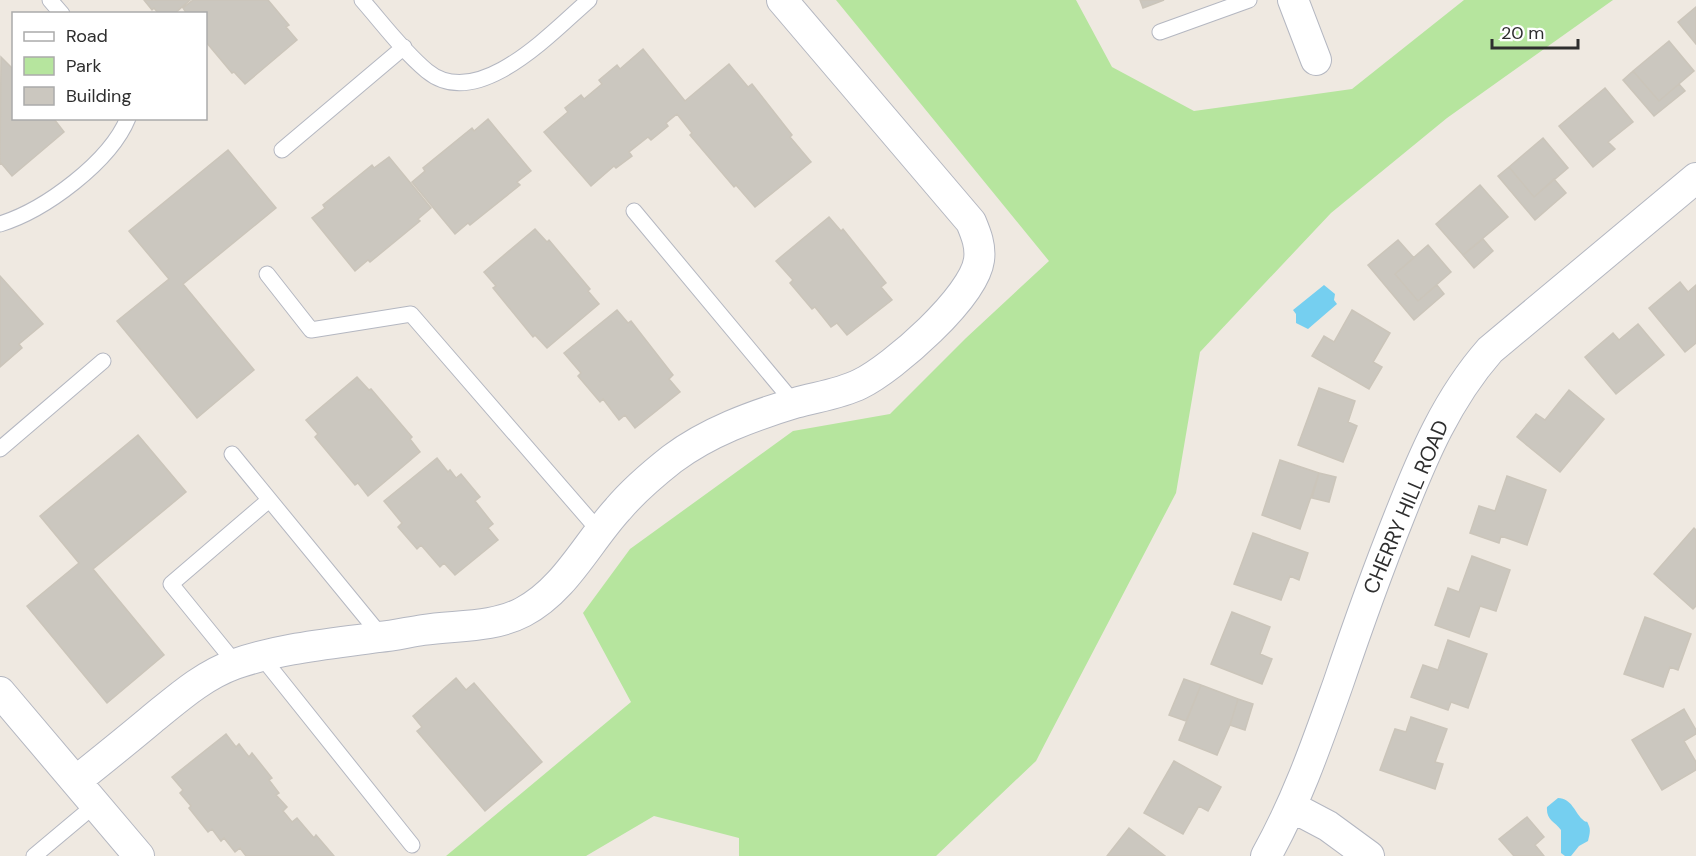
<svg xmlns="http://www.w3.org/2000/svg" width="1696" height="856" viewBox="0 0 1696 856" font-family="'DM Sans',sans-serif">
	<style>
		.green { fill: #b6e59e }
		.water { fill: #75cff0 }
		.building { fill: #cbc7bf; stroke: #cbc5ba; stroke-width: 1.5 }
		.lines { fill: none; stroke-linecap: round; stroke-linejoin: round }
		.service-casing { stroke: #b4b7c1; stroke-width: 17 }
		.minor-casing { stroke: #b4b7c1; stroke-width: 32 }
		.service { stroke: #fff; stroke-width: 15 }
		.minor { stroke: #fff; stroke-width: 30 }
		.labels { text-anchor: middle; stroke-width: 4.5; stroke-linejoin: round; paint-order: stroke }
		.street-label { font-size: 21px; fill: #2e2e2e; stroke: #fff }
	</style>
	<rect width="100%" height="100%" fill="#efe9e1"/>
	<path class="green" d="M 836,0 L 1076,0 L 1112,67 L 1194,111 L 1352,89 L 1464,0 L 1613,0 L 1447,118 L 1331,213 L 1200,352 L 1176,493 L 1051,732 L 1036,761 L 936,856 L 739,856 L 739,838 L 654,816 L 586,856 L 446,856 L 631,702 L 583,613 L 630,549 L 793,431 L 890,414 L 966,338 L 1049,261 Z"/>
	<path class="water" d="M 1324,285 L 1335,294 L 1334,300 L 1337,304 L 1308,329 L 1296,323 L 1296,314 L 1293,310 Z
		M 1558,798 C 1572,799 1574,811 1582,819 C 1588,825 1586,818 1589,826 C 1591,831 1589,836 1588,841 L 1579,846 L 1571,856 L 1565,856 L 1561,853 L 1561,830 C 1554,821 1546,820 1547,807 Z"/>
	<path class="building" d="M 144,0 L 190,0 L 174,14 L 159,14 L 154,8 L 152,10 Z
		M 193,0 L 268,0 L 289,25 L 286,27 L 297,40 L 245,84 L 234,72 L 232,73 L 206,42 L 206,14 L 187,14 L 183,8 Z
		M 1140,0 L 1164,0 L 1143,8 Z
		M 1696,7 L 1696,44 L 1678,22 Z
		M 1669,41 L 1694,71 L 1659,101 L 1633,71 Z
		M 643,49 L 685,101 L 729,64 L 748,87 L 752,84 L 792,135 L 790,137 L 811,162 L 755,207 L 736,185 L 734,187 L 690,135 L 692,133 L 677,114 L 666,123 L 668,126 L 651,140 L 648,137 L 629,152 L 632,156 L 616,168 L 614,166 L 591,186 L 544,132 L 568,112 L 565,108 L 581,95 L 584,99 L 602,84 L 599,80 L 617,65 L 620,69 Z
		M 1,57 L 14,70 L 14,118 L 55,118 L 54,119 L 64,132 L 12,176 L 1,163 L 0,164 Z
		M 1633,71 L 1659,101 L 1679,84 L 1685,91 L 1654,116 L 1623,80 Z
		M 1605,88 L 1633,122 L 1608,142 L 1615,149 L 1593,167 L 1559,126 Z
		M 488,119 L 531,171 L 517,182 L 520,185 L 470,225 L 468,223 L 455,234 L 412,182 L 425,171 L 423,168 L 472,128 L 474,131 Z
		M 1543,138 L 1568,168 L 1534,197 L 1509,167 Z
		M 228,150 L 276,208 L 183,284 L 254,370 L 197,418 L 117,321 L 169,279 L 129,231 Z
		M 389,157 L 431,208 L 418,219 L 420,221 L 370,262 L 368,260 L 355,271 L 312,218 L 325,208 L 323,205 L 372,165 L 374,168 Z
		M 1509,167 L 1534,197 L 1554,179 L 1566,193 L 1535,220 L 1498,176 Z
		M 1480,185 L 1508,217 L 1463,255 L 1436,224 Z
		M 829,217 L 841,231 L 843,229 L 886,283 L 881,287 L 892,300 L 847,335 L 837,323 L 831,327 L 815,307 L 812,309 L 790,283 L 793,280 L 776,261 Z
		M 535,229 L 547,242 L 549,240 L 590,289 L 588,291 L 599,304 L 547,348 L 535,335 L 533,337 L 493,288 L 496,286 L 484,272 Z
		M 1483,239 L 1493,251 L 1474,268 L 1463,255 Z
		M 1398,240 L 1414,258 L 1395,274 L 1418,301 L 1437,285 L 1444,294 L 1414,320 L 1368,265 Z
		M 1428,245 L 1451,272 L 1418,301 L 1395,274 Z
		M 0,276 L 43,324 L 19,344 L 22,348 L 0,367 Z
		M 1680,282 L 1688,292 L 1696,285 L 1696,343 L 1685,352 L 1649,308 Z
		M 617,310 L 628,323 L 631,321 L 673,375 L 669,379 L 680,392 L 635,428 L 625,415 L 619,420 L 603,399 L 600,402 L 578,376 L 581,373 L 564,353 Z
		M 1352,310 L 1390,333 L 1373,362 L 1382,367 L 1369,389 L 1312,356 L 1324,336 L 1334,342 Z
		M 1638,324 L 1664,355 L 1616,394 L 1585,357 L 1613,333 L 1619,340 Z
		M 357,377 L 369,390 L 371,389 L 412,437 L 410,439 L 420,452 L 368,496 L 358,483 L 355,485 L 315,437 L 318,434 L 306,420 Z
		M 1319,388 L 1355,401 L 1348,422 L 1357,426 L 1343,462 L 1298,445 Z
		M 1569,390 L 1604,419 L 1560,472 L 1517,437 L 1536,414 L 1545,420 Z
		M 138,435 L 186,492 L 93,569 L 164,655 L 107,703 L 27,606 L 79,563 L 40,516 Z
		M 437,458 L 448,472 L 450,470 L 456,478 L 461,474 L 480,497 L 475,501 L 493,524 L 488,528 L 498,540 L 455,575 L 444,563 L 440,567 L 421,545 L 417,549 L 398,527 L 402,523 L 384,501 Z
		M 1280,460 L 1319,473 L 1300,529 L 1262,515 Z
		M 1319,473 L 1336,477 L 1329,502 L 1312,498 Z
		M 1507,476 L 1546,490 L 1527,545 L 1501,536 L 1499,543 L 1470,533 L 1479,506 L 1495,511 Z
		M 1694,528 L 1696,530 L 1696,606 L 1693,609 L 1654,574 Z
		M 1253,533 L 1308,553 L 1299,580 L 1290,576 L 1281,600 L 1234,584 Z
		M 1472,556 L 1510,570 L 1496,611 L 1480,606 L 1469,637 L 1435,625 L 1448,588 L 1459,592 Z
		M 1232,612 L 1270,627 L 1260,654 L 1272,659 L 1262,684 L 1211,664 Z
		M 1645,617 L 1691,634 L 1678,670 L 1670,667 L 1663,687 L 1624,674 Z
		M 1448,640 L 1487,654 L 1468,708 L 1451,702 L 1448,710 L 1411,697 L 1423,665 L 1438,670 Z
		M 456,678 L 466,690 L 474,683 L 542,762 L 485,811 L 417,731 L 422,727 L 413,716 Z
		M 1184,679 L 1201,685 L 1186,721 L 1169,715 Z
		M 1201,685 L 1238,699 L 1230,725 L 1217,755 L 1179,740 Z
		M 1238,699 L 1253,704 L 1245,730 L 1230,725 Z
		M 1684,709 L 1696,730 L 1696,734 L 1684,741 L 1696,762 L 1696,770 L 1662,790 L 1632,740 Z
		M 1411,717 L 1447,729 L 1435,762 L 1443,764 L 1435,789 L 1380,770 L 1395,729 L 1406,732 Z
		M 226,734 L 236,747 L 239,744 L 249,757 L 252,753 L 272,778 L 269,780 L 279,793 L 276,795 L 287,807 L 283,811 L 292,822 L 297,818 L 314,838 L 316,835 L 334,856 L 246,856 L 240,848 L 235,852 L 224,838 L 221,841 L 212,829 L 208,832 L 189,808 L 191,806 L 180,793 L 183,790 L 172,777 Z
		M 1174,761 L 1221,787 L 1208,811 L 1199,806 L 1183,834 L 1144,813 Z
		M 1527,817 L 1544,837 L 1535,845 L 1544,856 L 1514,856 L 1499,839 Z
		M 1129,828 L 1165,856 L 1107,856 Z"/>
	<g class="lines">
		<g class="service-casing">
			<path id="service" d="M 50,0 L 62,14
				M 362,0 C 383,24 403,51 427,71 C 478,113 553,31 589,0
				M 1160,32 L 1249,0
				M 282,150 L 404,47
				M 634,211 L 794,403
				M 0,224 C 45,210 110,162 128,118
				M 267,274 L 311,330 L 411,314 L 600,532
				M 0,449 L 103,361
				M 232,454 L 382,637
				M 261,656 L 412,845
				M 236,664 L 171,584 L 269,500
				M 34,856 L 96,804"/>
		</g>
		<g class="minor-casing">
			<path id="minor" d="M 1293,0 L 1316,60
				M 0,692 L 139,856
				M 76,781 C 101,761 126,741 151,720 C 177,699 202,676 235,664 C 281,648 330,644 379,637 C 394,636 409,632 423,630 C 456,625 493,628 523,612 C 565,590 587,543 618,509 C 634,490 653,474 672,459 C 708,432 752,416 795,403 C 816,397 840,394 860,384 C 893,368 974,297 979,260 C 981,246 976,234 971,222 L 782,0
				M 1292,807 L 1328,826 L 1369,856
				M 1266,856 C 1297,801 1317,743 1338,684 C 1357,628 1377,572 1399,517 C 1423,456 1447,399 1490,350 L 1696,178"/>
		</g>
		<use href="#service" class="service"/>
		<use href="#minor" class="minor"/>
	</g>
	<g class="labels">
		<g class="street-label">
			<text transform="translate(1406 507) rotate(-67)" y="7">CHERRY HILL ROAD</text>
		</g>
	</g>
	<rect x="12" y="12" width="195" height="108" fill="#ffffff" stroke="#ababab" stroke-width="1.5"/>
	<rect x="24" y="32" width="30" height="9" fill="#ffffff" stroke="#ababab" stroke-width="1.5"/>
	<text x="66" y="42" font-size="18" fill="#2e2e2e">Road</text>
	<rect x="24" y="57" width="30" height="18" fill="#b6e59e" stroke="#ababab" stroke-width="1.5"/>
	<text x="66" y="72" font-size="18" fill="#2e2e2e">Park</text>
	<rect x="24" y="87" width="30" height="18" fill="#cbc7bf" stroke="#ababab" stroke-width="1.5"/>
	<text x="66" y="102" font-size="18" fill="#2e2e2e">Building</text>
	<path d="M1492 39v9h86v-9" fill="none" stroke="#2e2e2e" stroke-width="3"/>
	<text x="1501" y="39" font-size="18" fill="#2e2e2e" stroke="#ffffff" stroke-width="4.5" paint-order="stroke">20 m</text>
</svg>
